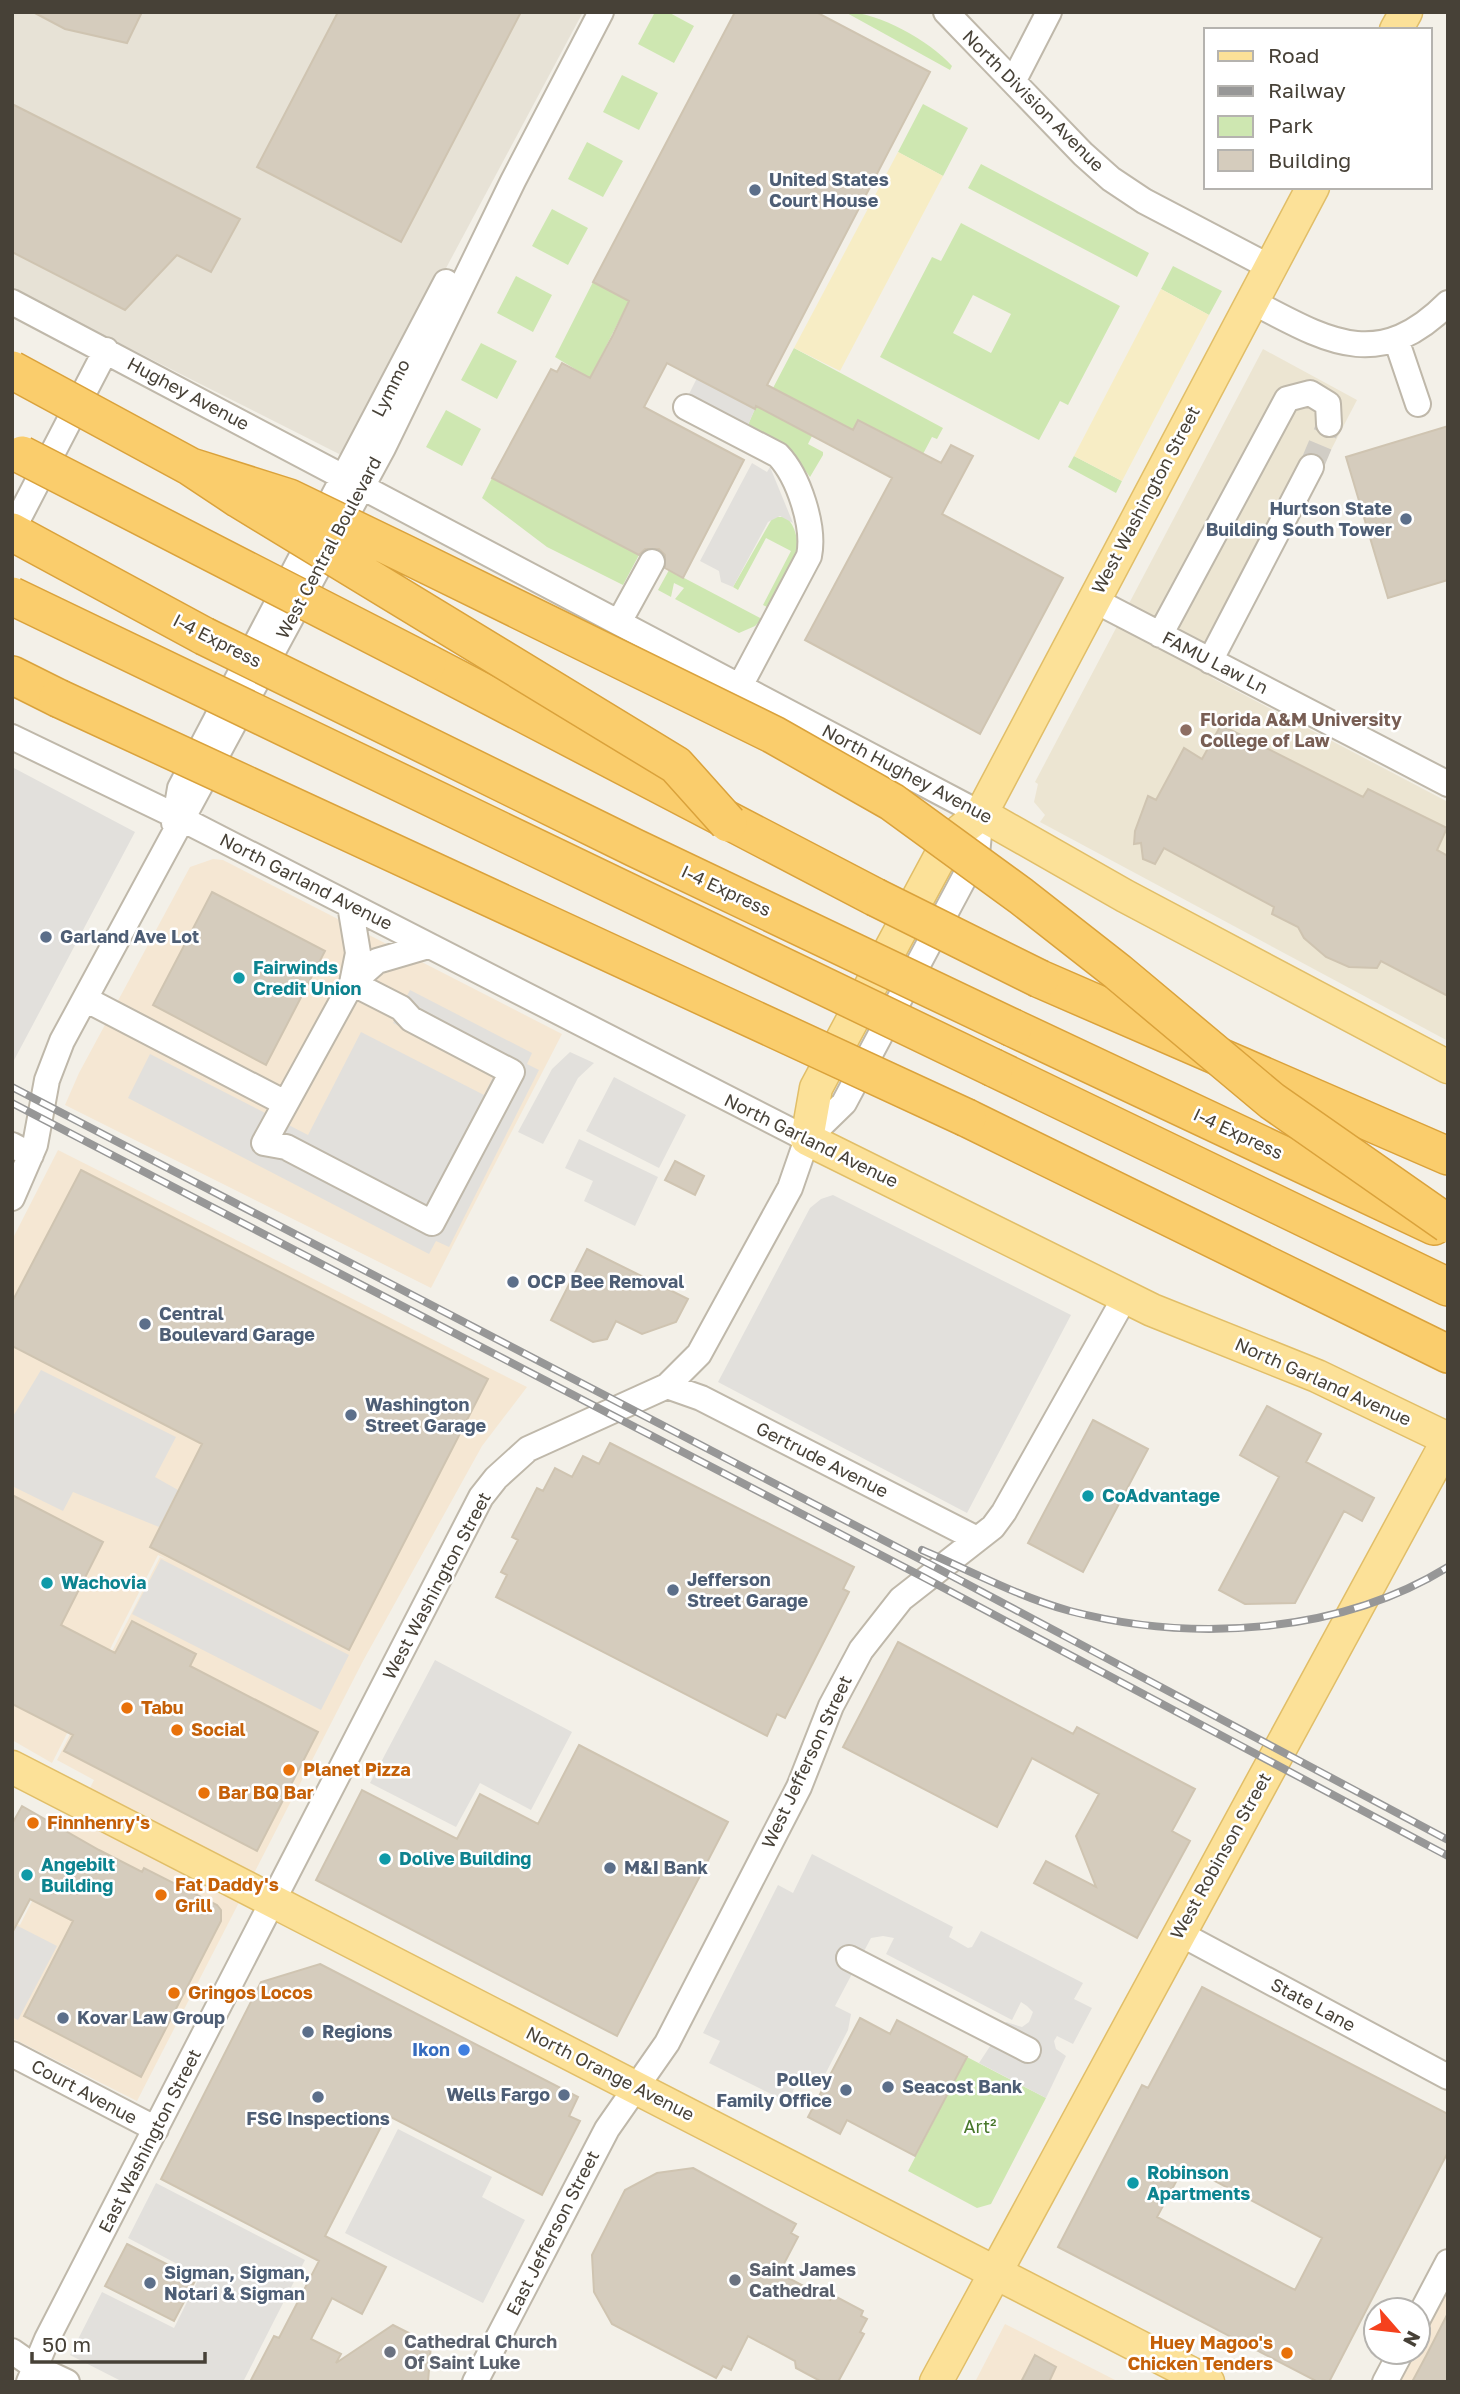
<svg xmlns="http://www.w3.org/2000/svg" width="1460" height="2394" viewBox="0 0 1460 2394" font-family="'Golos Text',sans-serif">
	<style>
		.residential { fill: #e7e2d6 }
		.commercial { fill: #f5e7d3 }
		.education { fill: #ece5d2 }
		.green { fill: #cee7b1; fill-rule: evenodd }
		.sand { fill: #f7edc5 }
		.parking { fill: #e2e0dc }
		.building { fill: #d5ccbd; stroke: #cfc4b1; stroke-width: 2; fill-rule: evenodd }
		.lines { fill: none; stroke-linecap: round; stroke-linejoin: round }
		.minor-tunnel { stroke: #d1cdc5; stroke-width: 24; stroke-dasharray: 24 12; stroke-linecap: butt }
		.minor-casing { stroke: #bfb8aa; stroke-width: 28 }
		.major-casing { stroke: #e1be68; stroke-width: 35 }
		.highway-casing { stroke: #daa23b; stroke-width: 40 }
		.minor { stroke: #fff; stroke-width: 24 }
		.major { stroke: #fce198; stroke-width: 32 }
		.highway { stroke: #facd6c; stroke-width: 37 }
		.rail-casing { stroke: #979797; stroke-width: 8 }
		.rail { stroke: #fff; stroke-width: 5; stroke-dasharray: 16; stroke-linecap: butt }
		.highway-bridge-casing { stroke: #daa23b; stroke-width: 40; stroke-linecap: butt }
		.highway-bridge { stroke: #facd6c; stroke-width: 37 }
		.service-dot { fill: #5c6f8a; stroke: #fff; stroke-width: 2.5 }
		.education-dot { fill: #8d6e63; stroke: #fff; stroke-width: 2.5 }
		.culture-dot { fill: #0f9aa8; stroke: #fff; stroke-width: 2.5 }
		.food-dot { fill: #e8710a; stroke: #fff; stroke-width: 2.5 }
		.shop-dot { fill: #3f7fe0; stroke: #fff; stroke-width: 2.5 }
		.worship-dot { fill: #6b7280; stroke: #fff; stroke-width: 2.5 }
		.labels { text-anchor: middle; stroke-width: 5; stroke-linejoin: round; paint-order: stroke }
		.street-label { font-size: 18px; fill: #474137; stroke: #fff }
		.service-label { font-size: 18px; font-weight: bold; fill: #4e5e75; stroke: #fff; text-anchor: start }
		.education-label { font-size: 18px; font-weight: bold; fill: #785e54; stroke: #fff; text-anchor: start }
		.culture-label { font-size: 18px; font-weight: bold; fill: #0d838f; stroke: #fff; text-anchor: start }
		.food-label { font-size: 18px; font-weight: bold; fill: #c56008; stroke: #fff; text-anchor: start }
		.shop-label { font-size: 18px; font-weight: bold; fill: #366cbe; stroke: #fff; text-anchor: end }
		.park-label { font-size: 18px; fill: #47772b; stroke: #fff }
		.worship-label { font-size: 18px; font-weight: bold; fill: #5b616d; stroke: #fff; text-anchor: start }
	</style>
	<rect width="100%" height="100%" fill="#f3f0e8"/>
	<path class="residential" d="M 12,12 L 583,12 L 345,457 L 12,289 Z"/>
	<path class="commercial" d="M 213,859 L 223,860 L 562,1034 L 431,1288 L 65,1105 L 79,1073 L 190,867 Z
		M 58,1150 L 527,1387 L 482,1446 L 363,1661 L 137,2101 L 12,2038 L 12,1921 L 20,1925 L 94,1780 L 57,1760 L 160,1557 L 168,1560 L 158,1555 L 52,1763 L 12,1740 L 12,1240 Z
		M 1448,2286 L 1448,2382 L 1398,2382 L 1414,2352 L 1418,2352 L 1418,2343 Z
		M 1005,2324 L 1119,2382 L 975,2382 Z"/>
	<path class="education" d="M 1263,349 L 1357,400 L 1212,678 L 1448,802 L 1448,1041 L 1040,822 L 1045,815 L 1034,802 L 1038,784 L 1035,782 Z"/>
	<path class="green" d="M 655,12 L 668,12 L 694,26 L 674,63 L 638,44 Z
		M 845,12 C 879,12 930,41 952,66 L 950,70 Z
		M 622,75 L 658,93 L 639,130 L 603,112 Z
		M 923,104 L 968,128 L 943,176 L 898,152 Z
		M 587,142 L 623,161 L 603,197 L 568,179 Z
		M 981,164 L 1149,253 L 1137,277 L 968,188 Z
		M 552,209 L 588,228 L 568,265 L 532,246 Z
		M 961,223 L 1120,306 L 1068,405 L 1060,401 L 1039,440 L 880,357 L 932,257 L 941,261 ZM 973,295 L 1011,314 L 991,353 L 953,333 Z
		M 1173,266 L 1222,291 L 1209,315 L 1161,289 Z
		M 516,276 L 552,295 L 533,332 L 497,313 Z
		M 593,282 L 629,301 L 590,378 L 555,357 Z
		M 481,343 L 517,361 L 497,399 L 461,380 Z
		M 794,348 L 943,428 L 937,439 L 932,437 L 923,454 L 858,420 L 853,430 L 773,388 Z
		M 756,406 L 812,436 L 808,444 L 823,452 L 823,455 L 810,477 L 792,453 L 748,425 Z
		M 446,410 L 481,429 L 462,466 L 426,447 Z
		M 1074,456 L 1122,481 L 1116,493 L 1068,467 Z
		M 492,478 L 639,555 L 623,585 L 547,547 L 482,498 Z
		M 773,517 L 786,517 C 796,526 798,541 798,554 L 769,608 L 763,605 L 791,551 L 766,538 L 738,590 L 733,587 Z
		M 669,570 L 762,619 L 755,626 L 739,633 L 675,599 L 684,588 L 674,583 L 671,597 L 658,590 Z
		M 967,2057 L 1046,2098 L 991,2204 L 977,2208 L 908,2171 Z"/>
	<path class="sand" d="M 898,152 L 943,176 L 840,371 L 794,348 Z
		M 1161,289 L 1209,315 L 1122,481 L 1074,456 Z"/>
	<path class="parking" d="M 697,378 L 755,409 L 748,425 L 689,394 Z
		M 752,463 L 767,472 L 770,467 L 793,523 L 780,516 L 768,522 L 733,587 L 721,582 L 719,571 L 700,561 Z
		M 12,767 L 135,832 L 12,1064 Z
		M 410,990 L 532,1053 L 527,1064 L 539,1070 L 449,1247 L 436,1241 L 429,1254 L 128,1098 L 150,1054 L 308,1135 L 361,1032 L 484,1095 L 494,1075 L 393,1023 Z
		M 570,1052 L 594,1063 L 578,1078 L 543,1144 L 518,1132 L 552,1069 Z
		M 614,1077 L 686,1115 L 659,1168 L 586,1131 Z
		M 579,1139 L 658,1177 L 635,1226 L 584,1201 L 593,1181 L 565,1168 Z
		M 833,1195 L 1071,1315 L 967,1513 L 718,1382 L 810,1208 L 821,1199 Z
		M 41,1370 L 176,1437 L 155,1477 L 178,1490 L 159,1527 L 73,1492 L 63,1511 L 12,1486 L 12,1418 Z
		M 161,1559 L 349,1655 L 321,1710 L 132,1614 Z
		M 435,1660 L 572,1732 L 531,1810 L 480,1783 L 456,1827 L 370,1783 Z
		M 812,1854 L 953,1927 L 949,1937 L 968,1948 L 972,1947 L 981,1931 L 1083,1983 L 1074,1999 L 1092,2008 L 1073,2044 L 1057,2036 L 1054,2041 L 1056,2049 L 1066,2056 L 1046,2098 L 979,2063 L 1006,2022 L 1022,2027 L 1029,2022 L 1033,2012 L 1027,2006 L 1021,2002 L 1012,2020 L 886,1954 L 894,1938 L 883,1936 L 871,1938 L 835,2006 L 851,2014 L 848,2030 L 818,2088 L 799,2080 L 787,2102 L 709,2063 L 720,2041 L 703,2033 L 778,1885 L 793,1893 Z
		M 12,1923 L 57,1946 L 18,2020 L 12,2017 Z
		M 398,2129 L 492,2177 L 482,2197 L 525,2220 L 483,2303 L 345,2233 Z
		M 156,2183 L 305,2260 L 243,2382 L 123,2382 L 70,2355 L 102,2292 L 174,2328 L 200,2276 L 128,2238 Z"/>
	<path class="building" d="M 33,12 L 142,12 L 127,43 L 65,29 Z
		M 338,12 L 521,12 L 401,242 L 257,167 Z
		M 735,12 L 816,12 L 930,72 L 767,385 L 853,430 L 858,420 L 941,463 L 951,445 L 973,456 L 942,514 L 1063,578 L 980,734 L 805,640 L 892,478 L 756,406 L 755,409 L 667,363 L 644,407 L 744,460 L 683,578 L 665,568 L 665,555 L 659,549 L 645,549 L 639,555 L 492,478 L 551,369 L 557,372 L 562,363 L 590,378 L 613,335 L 629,301 L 593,282 Z
		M 12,104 L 240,219 L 211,272 L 177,255 L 125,310 L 12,252 Z
		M 1448,426 L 1448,580 L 1388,598 L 1346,457 Z
		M 1221,725 L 1363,797 L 1368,789 L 1447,828 L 1437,850 L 1448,856 L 1448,996 L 1381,961 L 1377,968 L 1349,967 L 1326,957 L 1304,938 L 1298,927 L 1272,914 L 1274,907 L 1164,848 L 1155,864 L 1143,859 L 1141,843 L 1134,844 L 1135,831 L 1148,796 L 1156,800 L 1184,748 L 1202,759 Z
		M 212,892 L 325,951 L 266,1065 L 153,1005 Z
		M 675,1161 L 704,1176 L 695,1195 L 665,1180 Z
		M 81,1170 L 488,1379 L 349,1650 L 150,1547 L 202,1444 L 12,1346 L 12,1302 Z
		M 587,1249 L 688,1299 L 676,1322 L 642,1334 L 616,1321 L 607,1339 L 593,1342 L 551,1320 Z
		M 1267,1406 L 1321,1434 L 1306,1462 L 1374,1498 L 1362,1521 L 1344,1511 L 1295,1603 L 1245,1604 L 1219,1590 L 1279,1477 L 1240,1455 Z
		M 1093,1420 L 1148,1449 L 1083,1572 L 1028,1543 Z
		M 610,1443 L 854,1567 L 843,1589 L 849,1592 L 785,1718 L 777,1714 L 767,1736 L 496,1597 L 507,1575 L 501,1572 L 518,1540 L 512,1537 L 537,1488 L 543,1491 L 555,1468 L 572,1477 L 583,1456 L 599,1464 Z
		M 12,1495 L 103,1542 L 61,1625 L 115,1653 L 132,1621 L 196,1654 L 190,1666 L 318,1732 L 257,1851 L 64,1751 L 73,1735 L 12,1704 Z
		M 898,1642 L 1073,1734 L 1077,1727 L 1195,1789 L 1172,1831 L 1190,1841 L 1137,1938 L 1034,1883 L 1046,1861 L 1096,1887 L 1076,1836 L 1099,1794 L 1032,1758 L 997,1827 L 843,1747 Z
		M 579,1745 L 728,1822 L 617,2036 L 316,1880 L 362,1790 L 457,1839 L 480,1794 L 538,1824 Z
		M 22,1806 L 99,1850 L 142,1872 L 144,1868 L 217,1905 L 221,1910 L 221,1921 L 141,2077 L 24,2016 L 73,1921 L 30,1899 L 12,1933 L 12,1824 Z
		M 320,1964 L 578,2097 L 569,2116 L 580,2121 L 542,2195 L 387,2115 L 325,2236 L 386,2267 L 362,2314 L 332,2298 L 311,2339 L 341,2354 L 336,2363 L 393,2325 L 431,2344 L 428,2382 L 250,2382 L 274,2336 L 279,2338 L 319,2261 L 161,2179 L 261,1982 Z
		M 1202,1987 L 1448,2114 L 1448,2152 L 1329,2382 L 1318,2382 L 1058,2247 L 1142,2085 L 1148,2088 ZM 1185,2165 L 1322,2238 L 1295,2290 L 1157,2217 Z
		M 860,2018 L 890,2034 L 897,2020 L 967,2057 L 915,2156 L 847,2120 L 840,2134 L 808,2117 Z
		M 693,2168 L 796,2224 L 791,2233 L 798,2237 L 779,2273 L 830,2300 L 833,2295 L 863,2311 L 861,2316 L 867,2319 L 860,2332 L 864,2334 L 838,2382 L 822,2382 L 796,2368 L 795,2361 L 748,2336 L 731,2370 L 723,2366 L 716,2378 L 612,2324 L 594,2292 L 592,2255 L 625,2190 L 657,2173 Z
		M 127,2244 L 196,2279 L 174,2321 L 105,2286 Z
		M 1448,2313 L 1448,2382 L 1412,2382 L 1426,2356 Z
		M 1035,2355 L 1056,2367 L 1049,2382 L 1021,2382 Z"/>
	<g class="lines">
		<path class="minor-tunnel" d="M 1311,467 L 1329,424"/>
		<g class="minor-casing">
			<path id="minor" d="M 946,12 L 1083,154 L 1111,179 L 1144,201 L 1270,267
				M 1014,80 L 1049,12
				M 1251,301 C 1326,340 1377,374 1448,303
				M 12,302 L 981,814 L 977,854 L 844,1103 L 807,1139 L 790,1188 L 699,1354 L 667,1386 L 528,1449 L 496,1478 L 481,1497 L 47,2339 L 29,2382
				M 1396,339 L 1418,404
				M 686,407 L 778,455 C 799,477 815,527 809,556 L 740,686
				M 12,531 L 106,350
				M 1094,600 L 1448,784
				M 619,622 L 652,562
				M 1160,635 L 1287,399 L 1310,393 L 1328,404 L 1329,424
				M 1210,661 L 1311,467
				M 12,737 L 184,820 L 807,1139
				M 174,823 L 180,788 L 446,282
				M 350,905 L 358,953 L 352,983 L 264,1143 L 286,1147 L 432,1223 L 512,1072 L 411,1019 L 401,1008 L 352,983
				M 352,983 L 377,961 L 428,946
				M 85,999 L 285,1103
				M 12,1145 L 31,1155
				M 12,1198 L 35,1145 L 47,1080 L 62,1041 L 383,448 L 513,181 L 601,12
				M 667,1386 L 701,1398 L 975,1538
				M 1179,1933 L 1448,2077
				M 849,1958 L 1028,2050
				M 12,2054 L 156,2129
				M 1418,2319 L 1448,2262
				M 12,2351 L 35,2367 L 67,2382
				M 475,2382 L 607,2129 L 667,2043 L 799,1787 L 831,1706 L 861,1650 L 901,1599 L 993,1527 L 1004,1512 L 1125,1297
				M 1385,2382 L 1401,2352"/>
		</g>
		<g class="major-casing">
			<path id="major" d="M 1396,30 L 1406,12
				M 1313,187 L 981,814 L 949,840 L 816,1088 L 807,1139 L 1152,1310 L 1317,1376 L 1448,1439
				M 981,814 L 1125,896 L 1448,1067
				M 12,1767 L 1208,2382
				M 936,2382 L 1448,1440"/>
		</g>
		<g class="highway-casing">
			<path id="highway" d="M 12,532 L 204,636
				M 427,663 L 875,897
				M 12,675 L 58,698
				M 1040,979 L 1448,1156
				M 1013,1028 L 1434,1226
				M 994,1068 L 1448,1287
				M 967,1118 L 1448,1354"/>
		</g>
		<use href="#minor" class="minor"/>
		<use href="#major" class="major"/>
		<use href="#highway" class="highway"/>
		<g class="rail-casing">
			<path id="rail" d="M 12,1087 L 937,1568 L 1448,1840
				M 12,1103 L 925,1578 L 1448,1856
				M 922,1550 C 971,1571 1019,1597 1070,1611 C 1193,1643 1339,1634 1448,1567"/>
		</g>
		<use href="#rail" class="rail"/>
		<g class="highway-bridge-casing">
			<path id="highway-bridge" d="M 12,370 L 191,467 L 239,499 L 676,765 L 728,823
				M 22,455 L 427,663
				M 191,467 L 289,498 L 405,554 L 774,735 L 892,802 L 1021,896 L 1118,972 L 1272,1101 L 1448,1224
				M 12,596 L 994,1068
				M 204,636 L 635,848 L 1013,1028
				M 58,698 L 967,1118
				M 875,897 L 1040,979"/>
		</g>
		<use href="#highway-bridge" class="highway-bridge"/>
	</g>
	<g class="service-dot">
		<circle cx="755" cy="190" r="7"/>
		<circle cx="1406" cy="519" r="7"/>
		<circle cx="46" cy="937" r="7"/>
		<circle cx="513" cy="1282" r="7"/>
		<circle cx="145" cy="1324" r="7"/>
		<circle cx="351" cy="1415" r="7"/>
		<circle cx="673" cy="1590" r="7"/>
		<circle cx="610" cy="1868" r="7"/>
		<circle cx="63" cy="2018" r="7"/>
		<circle cx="308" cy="2032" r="7"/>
		<circle cx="888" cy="2087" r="7"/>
		<circle cx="846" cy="2090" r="7"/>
		<circle cx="564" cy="2095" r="7"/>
		<circle cx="318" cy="2097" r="7"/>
		<circle cx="150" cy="2283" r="7"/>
	</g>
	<circle class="education-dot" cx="1186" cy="730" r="7"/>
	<g class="culture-dot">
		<circle cx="239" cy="978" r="7"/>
		<circle cx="1088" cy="1496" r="7"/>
		<circle cx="47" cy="1583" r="7"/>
		<circle cx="385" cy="1859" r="7"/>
		<circle cx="27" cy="1875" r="7"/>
		<circle cx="1133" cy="2183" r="7"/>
	</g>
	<g class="food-dot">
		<circle cx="127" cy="1708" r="7"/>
		<circle cx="177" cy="1730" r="7"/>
		<circle cx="289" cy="1770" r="7"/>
		<circle cx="204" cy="1793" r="7"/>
		<circle cx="33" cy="1823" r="7"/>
		<circle cx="161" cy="1895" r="7"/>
		<circle cx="174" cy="1993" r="7"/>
		<circle cx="1287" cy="2353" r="7"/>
	</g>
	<circle class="shop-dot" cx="464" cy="2050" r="7"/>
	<g class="worship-dot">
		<circle cx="735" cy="2280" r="7"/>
		<circle cx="390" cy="2352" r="7"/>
	</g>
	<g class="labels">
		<g class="street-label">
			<text transform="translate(1033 101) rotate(45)" y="6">North Division Avenue</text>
			<text transform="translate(391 388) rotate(-63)" y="6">Lymmo</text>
			<text transform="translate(188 394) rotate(28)" y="6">Hughey Avenue</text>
			<text transform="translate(1146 500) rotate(-62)" y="6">West Washington Street</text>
			<text transform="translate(329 548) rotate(-62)" y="6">West Central Boulevard</text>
			<text transform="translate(217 641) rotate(27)" y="6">I-4 Express</text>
			<text transform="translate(1215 663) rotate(27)" y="6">FAMU Law Ln</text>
			<text transform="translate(907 774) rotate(28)" y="6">North Hughey Avenue</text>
			<text transform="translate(306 882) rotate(27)" y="6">North Garland Avenue</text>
			<text transform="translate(726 891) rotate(25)" y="6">I-4 Express</text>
			<text transform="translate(1238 1134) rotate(25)" y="6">I-4 Express</text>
			<text transform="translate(811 1141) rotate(26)" y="6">North Garland Avenue</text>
			<text transform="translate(1323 1382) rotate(24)" y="6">North Garland Avenue</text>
			<text transform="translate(822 1460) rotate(27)" y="6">Gertrude Avenue</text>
			<text transform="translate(437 1586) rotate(-62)" y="6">West Washington Street</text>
			<text transform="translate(807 1762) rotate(-65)" y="6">West Jefferson Street</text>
			<text transform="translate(1221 1856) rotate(-61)" y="6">West Robinson Street</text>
			<text transform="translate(1313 2005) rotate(28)" y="6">State Lane</text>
			<text transform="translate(610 2074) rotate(27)" y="6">North Orange Avenue</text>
			<text transform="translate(84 2092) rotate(28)" y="6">Court Avenue</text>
			<text transform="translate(150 2141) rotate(-63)" y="6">East Washington Street</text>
			<text transform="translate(553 2233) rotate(-63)" y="6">East Jefferson Street</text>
		</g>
		<g class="service-label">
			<text x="769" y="186">United States<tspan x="769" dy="21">Court House</tspan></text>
			<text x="1392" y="515" text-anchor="end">Hurtson State<tspan x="1392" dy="21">Building South Tower</tspan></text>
			<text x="60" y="943">Garland Ave Lot</text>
			<text x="527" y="1288">OCP Bee Removal</text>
			<text x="159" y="1320">Central<tspan x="159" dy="21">Boulevard Garage</tspan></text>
			<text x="365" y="1411">Washington<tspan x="365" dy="21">Street Garage</tspan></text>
			<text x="687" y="1586">Jefferson<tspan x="687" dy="21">Street Garage</tspan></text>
			<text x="624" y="1874">M&amp;I Bank</text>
			<text x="77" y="2024">Kovar Law Group</text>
			<text x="322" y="2038">Regions</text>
			<text x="832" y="2086" text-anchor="end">Polley<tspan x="832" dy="21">Family Office</tspan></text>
			<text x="902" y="2093">Seacost Bank</text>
			<text x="550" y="2101" text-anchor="end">Wells Fargo</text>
			<text x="318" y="2125" text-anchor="middle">FSG Inspections</text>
			<text x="164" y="2279">Sigman, Sigman,<tspan x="164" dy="21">Notari &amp; Sigman</tspan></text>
		</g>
		<g class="education-label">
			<text x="1200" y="726">Florida A&amp;M University<tspan x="1200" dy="21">College of Law</tspan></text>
		</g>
		<g class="culture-label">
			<text x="253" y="974">Fairwinds<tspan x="253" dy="21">Credit Union</tspan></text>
			<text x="1102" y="1502">CoAdvantage</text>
			<text x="61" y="1589">Wachovia</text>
			<text x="399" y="1865">Dolive Building</text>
			<text x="41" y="1871">Angebilt<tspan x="41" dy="21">Building</tspan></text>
			<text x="1147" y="2179">Robinson<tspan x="1147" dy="21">Apartments</tspan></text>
		</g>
		<g class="food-label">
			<text x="141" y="1714">Tabu</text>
			<text x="191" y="1736">Social</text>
			<text x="303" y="1776">Planet Pizza</text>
			<text x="218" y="1799">Bar BQ Bar</text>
			<text x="47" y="1829">Finnhenry's</text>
			<text x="175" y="1891">Fat Daddy's<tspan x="175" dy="21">Grill</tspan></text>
			<text x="188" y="1999">Gringos Locos</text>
			<text x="1273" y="2349" text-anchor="end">Huey Magoo's<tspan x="1273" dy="21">Chicken Tenders</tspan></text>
		</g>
		<g class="shop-label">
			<text x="450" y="2056">Ikon</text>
		</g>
		<g class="park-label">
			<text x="980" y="2133">Art²</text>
		</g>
		<g class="worship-label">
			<text x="749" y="2276">Saint James<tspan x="749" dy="21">Cathedral</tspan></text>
			<text x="404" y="2348">Cathedral Church<tspan x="404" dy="21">Of Saint Luke</tspan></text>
		</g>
	</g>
	<rect width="1460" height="2394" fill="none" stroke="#474137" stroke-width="28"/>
	<rect x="1204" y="28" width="228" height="161" fill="#ffffff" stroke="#b5b3af" stroke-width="2"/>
	<rect x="1218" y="51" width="35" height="10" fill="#fce198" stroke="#b5b3af" stroke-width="2"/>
	<text x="1268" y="63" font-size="21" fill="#474137">Road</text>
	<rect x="1218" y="86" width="35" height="10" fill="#979797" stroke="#b5b3af" stroke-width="2"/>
	<text x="1268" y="98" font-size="21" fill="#474137">Railway</text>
	<rect x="1218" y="116" width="35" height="21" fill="#cee7b1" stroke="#b5b3af" stroke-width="2"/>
	<text x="1268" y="133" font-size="21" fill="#474137">Park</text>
	<rect x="1218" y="150" width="35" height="21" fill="#d5ccbd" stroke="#b5b3af" stroke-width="2"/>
	<text x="1268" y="168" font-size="21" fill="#474137">Building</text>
	<g transform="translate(1397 2331) rotate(118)"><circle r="33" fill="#ffffff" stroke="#b5b3af" stroke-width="2"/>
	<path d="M0-5L12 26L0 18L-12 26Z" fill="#f5411d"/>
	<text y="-10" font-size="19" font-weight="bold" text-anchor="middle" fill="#474137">N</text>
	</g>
	<path d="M32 2352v10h173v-10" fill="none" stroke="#474137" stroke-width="3.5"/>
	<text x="42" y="2352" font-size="21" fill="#474137" stroke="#ffffff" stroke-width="5" paint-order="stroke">50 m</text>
</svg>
